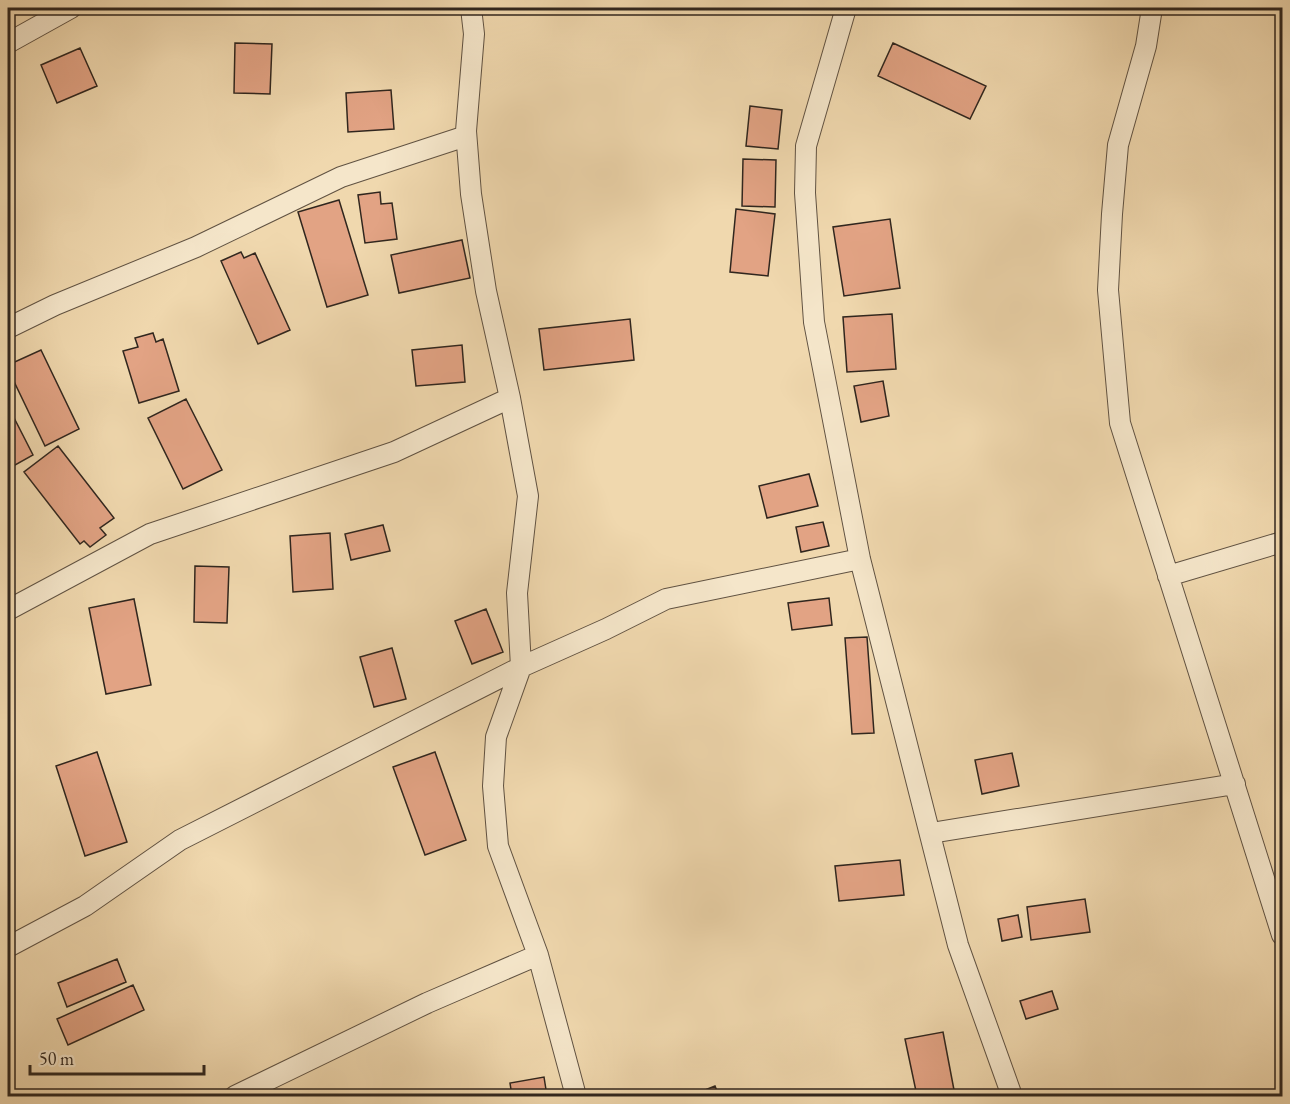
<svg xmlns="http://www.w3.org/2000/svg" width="1290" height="1104" viewBox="0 0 1290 1104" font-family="'EB Garamond',serif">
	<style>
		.building { fill: #e2a384; stroke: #30261e; stroke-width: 1.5 }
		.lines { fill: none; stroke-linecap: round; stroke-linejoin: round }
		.minor-casing { stroke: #605242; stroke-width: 22 }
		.minor { stroke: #f5e6ca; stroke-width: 20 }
	</style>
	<rect width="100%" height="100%" fill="#f0d8ae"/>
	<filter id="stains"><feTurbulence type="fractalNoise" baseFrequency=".00333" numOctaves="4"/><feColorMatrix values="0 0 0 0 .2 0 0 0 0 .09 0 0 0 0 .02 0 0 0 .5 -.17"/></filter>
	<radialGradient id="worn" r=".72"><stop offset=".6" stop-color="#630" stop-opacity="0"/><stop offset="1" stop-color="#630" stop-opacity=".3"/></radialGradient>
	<path class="building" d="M 235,43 L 272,44 L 270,94 L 234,93 Z
		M 893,43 L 986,86 L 970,119 L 878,76 Z
		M 80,48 L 97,86 L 57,103 L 41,65 Z
		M 391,90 L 394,129 L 348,132 L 346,93 Z
		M 750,106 L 782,110 L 778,149 L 746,146 Z
		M 743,159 L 776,160 L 775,207 L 742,206 Z
		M 380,192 L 381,204 L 392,203 L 397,239 L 365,243 L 358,195 Z
		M 339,200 L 368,295 L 327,307 L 298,212 Z
		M 736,209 L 775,214 L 768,276 L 730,272 Z
		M 890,219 L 900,288 L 844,296 L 833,227 Z
		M 462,240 L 470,278 L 399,293 L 391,255 Z
		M 241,252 L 244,258 L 255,253 L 290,330 L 258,344 L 221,261 Z
		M 892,314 L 896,369 L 847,372 L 843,317 Z
		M 630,319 L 634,360 L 544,370 L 539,329 Z
		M 153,333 L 156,342 L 163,339 L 179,391 L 139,403 L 123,351 L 138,347 L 135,338 Z
		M 462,345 L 465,382 L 416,386 L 412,350 Z
		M 41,350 L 79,429 L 45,446 L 8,369 L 8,365 Z
		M 883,381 L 889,416 L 861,422 L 854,386 Z
		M 186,399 L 222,470 L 183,489 L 148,418 Z
		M 8,406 L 33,455 L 8,469 Z
		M 58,446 L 114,518 L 100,528 L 106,535 L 90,547 L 84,541 L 80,544 L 24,472 Z
		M 809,474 L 818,506 L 767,518 L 759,486 Z
		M 823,522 L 829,546 L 801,552 L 796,527 Z
		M 383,525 L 390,551 L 351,560 L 345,534 Z
		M 330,533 L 333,589 L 293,592 L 290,536 Z
		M 195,566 L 229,567 L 227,623 L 194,622 Z
		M 829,598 L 832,625 L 792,630 L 788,603 Z
		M 134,599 L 151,685 L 106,694 L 89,608 Z
		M 486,609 L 503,652 L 472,664 L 455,621 Z
		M 867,637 L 874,733 L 852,734 L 845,638 Z
		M 392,648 L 406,699 L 374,707 L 360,657 Z
		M 97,752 L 127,842 L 85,856 L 56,766 Z
		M 435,752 L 466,840 L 425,855 L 393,767 Z
		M 1012,753 L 1019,786 L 982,794 L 975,760 Z
		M 900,860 L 904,895 L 839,901 L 835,866 Z
		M 1085,899 L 1090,932 L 1031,940 L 1027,907 Z
		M 1018,915 L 1022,937 L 1002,941 L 998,919 Z
		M 117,959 L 126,982 L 67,1007 L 58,983 Z
		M 133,985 L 144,1010 L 68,1045 L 57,1019 Z
		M 1052,991 L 1058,1009 L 1026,1019 L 1020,1001 Z
		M 943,1032 L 954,1090 L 917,1096 L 905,1039 Z
		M 544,1077 L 547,1096 L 512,1096 L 510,1083 Z
		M 715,1086 L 719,1096 L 696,1096 L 695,1094 Z"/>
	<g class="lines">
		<g class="minor-casing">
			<path id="minor" d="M 471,8 L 474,34 L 466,131 L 471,194 L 486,291 L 510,398 L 528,496 L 517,593 L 521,667 L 496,737 L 493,786 L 498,846 L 538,955 L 576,1096
				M 846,8 L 806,146 L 805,193 L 814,322 L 860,559 L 958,945 L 1012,1096
				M 1152,8 L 1146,46 L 1118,145 L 1112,214 L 1108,290 L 1120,423 L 1282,935
				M 8,43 L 71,8
				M 8,328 L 55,305 L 196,247 L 341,177 L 466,136
				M 1168,576 L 1282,542
				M 8,610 L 150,534 L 394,452 L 510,398
				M 931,833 L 1235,784
				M 8,947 L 85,906 L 180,840 L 521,667 L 606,629 L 666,599 L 860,559
				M 235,1096 L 427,1003 L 538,955"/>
		</g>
		<use href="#minor" class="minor"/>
	</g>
	<rect width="1290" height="1104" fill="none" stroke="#f0d8ae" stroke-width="30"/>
	<rect x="9" y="9" width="1272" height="1086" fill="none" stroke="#30261e" stroke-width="3"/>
	<rect x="15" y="15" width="1260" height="1074" fill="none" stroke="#30261e" stroke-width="1.5"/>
	<path d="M30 1065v9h174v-9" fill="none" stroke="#30261e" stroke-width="3"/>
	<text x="39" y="1065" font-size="18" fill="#30261e" stroke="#f5e6ca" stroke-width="4.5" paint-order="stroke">50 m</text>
	<rect width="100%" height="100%" filter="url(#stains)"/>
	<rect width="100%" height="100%" fill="url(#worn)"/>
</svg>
